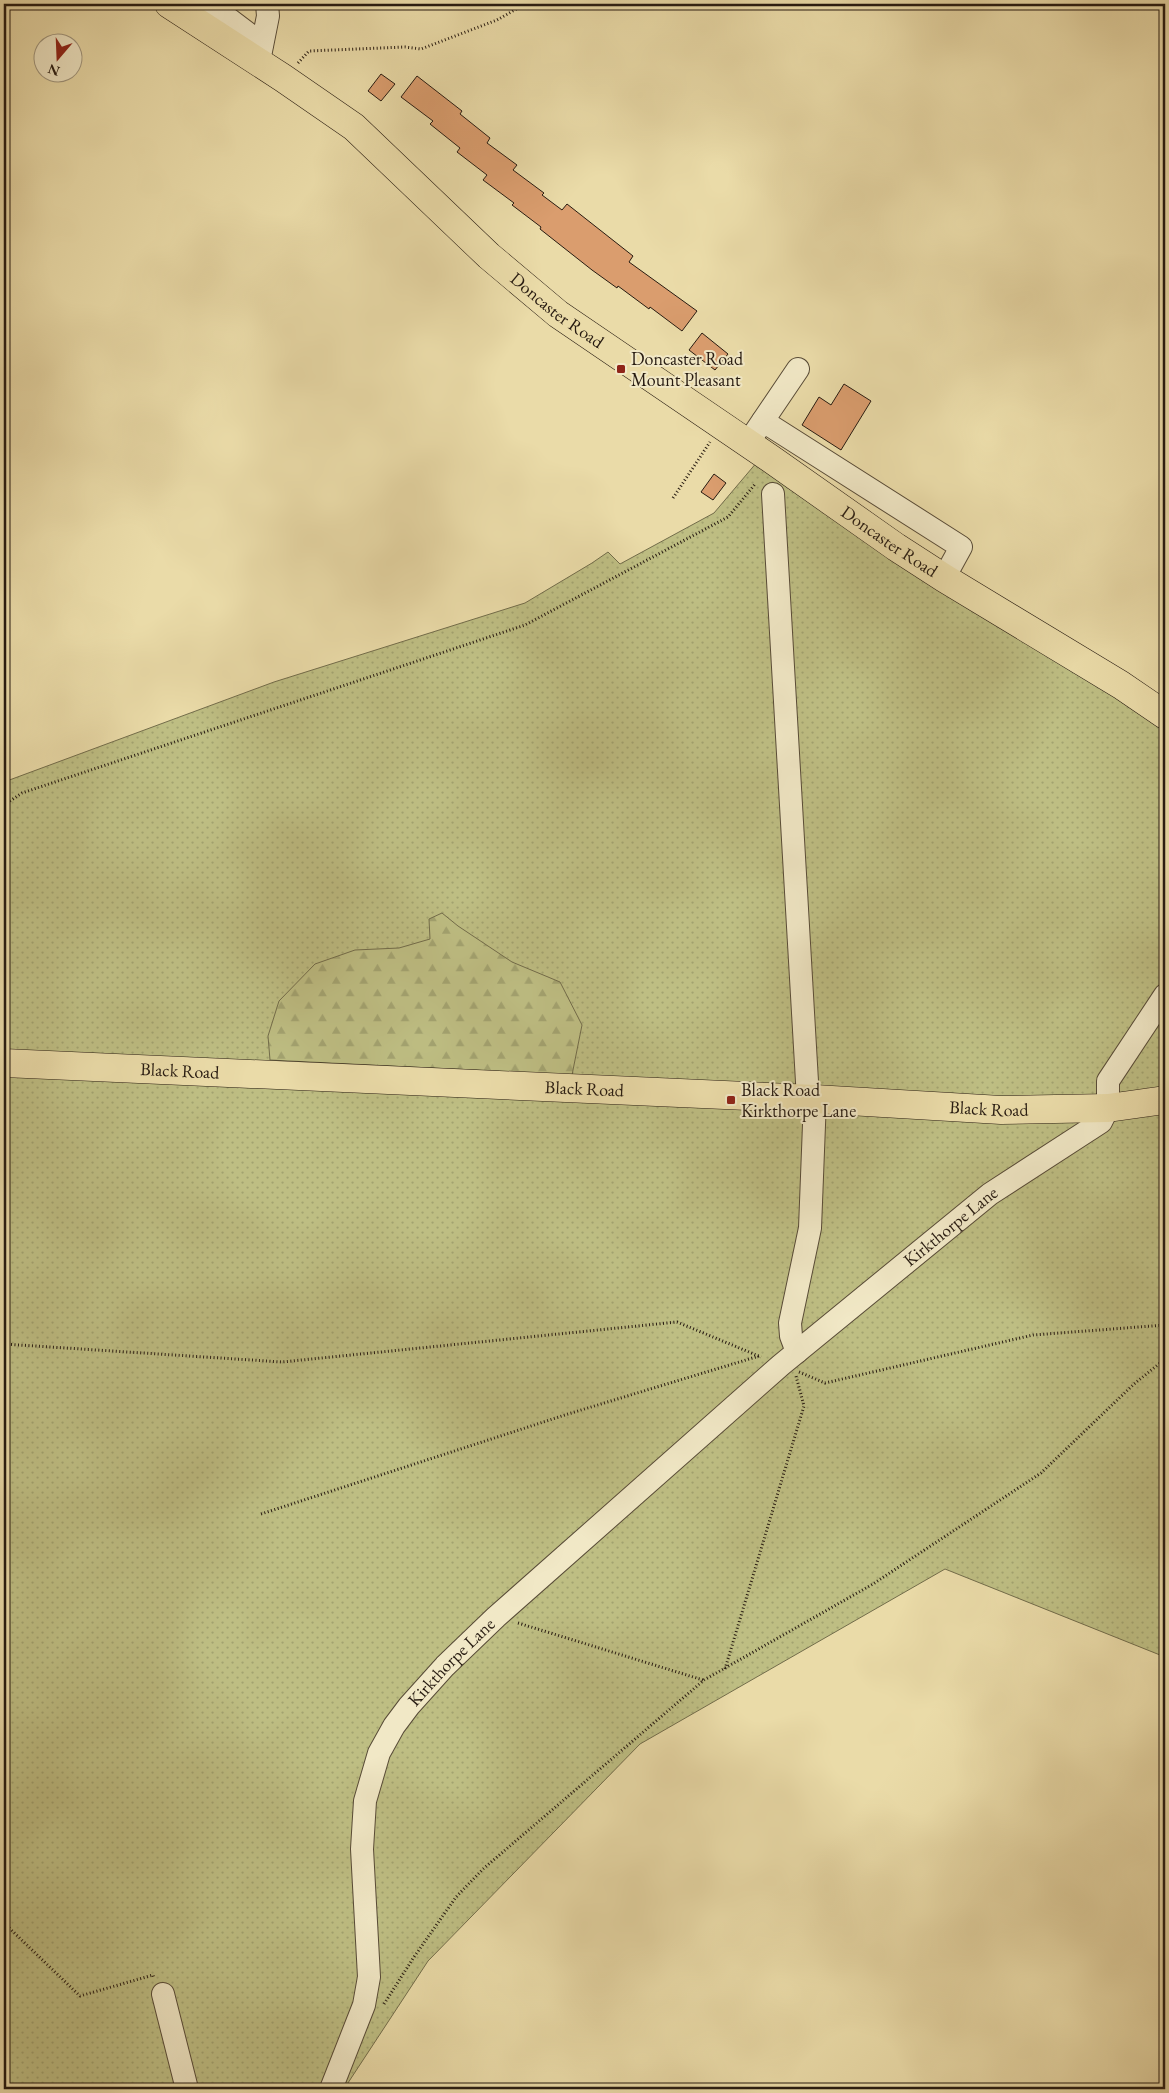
<svg xmlns="http://www.w3.org/2000/svg" width="1169" height="2093" viewBox="0 0 1169 2093" font-family="'EB Garamond',serif">
	<style>
		.grass { fill: url(#grass-dots); stroke: #726c4a }
		.forest { fill: url(#forest-firs); stroke: #726c4a }
		.building { fill: #da9d6e; stroke: #271b11 }
		.lines { fill: none; stroke-linecap: round; stroke-linejoin: round }
		.minor-casing { stroke: #584b37; stroke-width: 24 }
		.major-casing { stroke: #271b11; stroke-width: 29 }
		.highway-casing { stroke: #271b11; stroke-width: 29 }
		.path { stroke: #271b11; stroke-width: 3; stroke-dasharray: 1 2.5; stroke-linecap: butt }
		.minor { stroke: #f1e8c6; stroke-width: 22 }
		.major { stroke: #eadba8; stroke-width: 28 }
		.highway { stroke: #eadba8; stroke-width: 28 }
		.poi-dot { fill: #8f2418; stroke: #f1e8c6; stroke-width: 2 }
		.labels { text-anchor: middle; stroke-width: 4; stroke-linejoin: round; paint-order: stroke }
		.street-label { font-size: 18px; fill: #271b11; stroke: #f1e8c6 }
		.poi-label { font-size: 18px; fill: #271b11; stroke: #f1e8c6; text-anchor: start }
	</style>
	<defs>
		<pattern id="grass-dots" width="8" height="8" patternUnits="userSpaceOnUse" patternTransform="scale(1.25)"><rect width="8" height="8" fill="#bebe83"/><path d="M2 2h.1M6 6h.1" fill="none" stroke="#a3a370" stroke-width="1.8" stroke-linecap="round"/></pattern>
		<pattern id="forest-firs" width="22" height="20" patternUnits="userSpaceOnUse" patternTransform="scale(1.25)"><rect width="22" height="20" fill="#bebe83"/><path d="M5 1l3.5 6h-7zM16 11l3.5 6h-7z" fill="#a3a370"/></pattern>
	</defs>
	<rect width="100%" height="100%" fill="#eadba8"/>
	<filter id="stains"><feTurbulence type="fractalNoise" baseFrequency=".004" numOctaves="4"/><feColorMatrix values="0 0 0 0 .2 0 0 0 0 .09 0 0 0 0 .02 0 0 0 .5 -.17"/></filter>
	<radialGradient id="worn" r=".72"><stop offset=".6" stop-color="#630" stop-opacity="0"/><stop offset="1" stop-color="#630" stop-opacity=".3"/></radialGradient>
	<path class="grass" d="M 763,455 L 1165,715 L 1165,1657 L 945,1569 L 640,1744 L 428,1961 L 344,2089 L 4,2089 L 4,782 L 274,682 L 525,603 L 592,563 L 608,552 L 620,564 L 714,513 Z"/>
	<path class="forest" d="M 442,913 L 458,926 L 512,962 L 560,982 L 582,1025 L 572,1075 L 270,1060 L 268,1036 L 279,1001 L 315,964 L 355,950 L 399,948 L 430,939 L 429,919 Z"/>
	<path class="building" d="M 381,74 L 395,84 L 381,101 L 368,91 Z
		M 417,76 L 462,111 L 460,114 L 490,138 L 487,143 L 517,165 L 513,170 L 544,193 L 542,195 L 562,210 L 567,204 L 633,256 L 629,262 L 697,311 L 682,331 L 650,307 L 649,309 L 618,286 L 617,288 L 592,270 L 540,229 L 541,227 L 512,205 L 514,203 L 483,180 L 487,175 L 457,152 L 460,148 L 430,124 L 433,121 L 401,97 Z
		M 702,333 L 728,354 L 715,370 L 689,350 Z
		M 844,384 L 871,401 L 841,450 L 802,425 L 819,397 L 831,405 Z
		M 714,474 L 726,483 L 713,500 L 701,492 Z"/>
	<g class="lines">
		<g class="minor-casing">
			<g id="minor">
				<path d="M 209,4 L 262,44"/>
				<path d="M 260,56 L 268,16 L 267,4"/>
				<path d="M 763,421 L 961,547 L 944,578"/>
				<path d="M 754,434 L 798,369"/>
				<path d="M 773,494 L 808,1099"/>
				<path d="M 797,1352 L 791,1336 L 790,1323 L 810,1228 L 815,1099"/>
				<path d="M 163,1994 L 187,2089"/>
				<path id="s1" d="M 331,2089 L 364,2005 L 369,1977 L 362,1849 L 365,1801 L 379,1753 L 394,1726 L 409,1706 L 445,1666 L 496,1617 L 781,1365 L 990,1194 L 1101,1122 L 1108,1108 L 1108,1081 L 1165,995"/>
			</g>
		</g>
		<g class="major-casing">
			<g id="major">
				<path id="s2" d="M 4,1063 L 815,1099 L 1001,1110 L 1108,1108 L 1165,1100"/>
			</g>
		</g>
		<g class="highway-casing">
			<g id="highway">
				<path id="s3" d="M 169,4 L 283,78 L 354,127 L 489,256 L 558,314 L 771,459 L 896,547 L 944,578 L 1121,685 L 1165,715"/>
			</g>
		</g>
		<path class="path" d="M 298,63 L 309,51 L 405,47 L 421,49 L 497,20 L 525,4
			M 673,498 L 710,442
			M 4,805 L 22,793 L 525,625 L 728,517 L 756,483
			M 4,1344 L 282,1362 L 677,1322 L 761,1357
			M 799,1372 L 825,1383 L 1033,1335 L 1165,1325
			M 261,1514 L 568,1414 L 759,1356
			M 518,1623 L 703,1680
			M 725,1669 L 804,1406 L 796,1376
			M 4,1923 L 80,1996 L 153,1975 L 154,1978
			M 384,2004 L 414,1957 L 456,1897 L 483,1869 L 704,1680 L 873,1584 L 1041,1473 L 1134,1384 L 1165,1359"/>
		<use href="#minor" class="minor"/>
		<use href="#major" class="major"/>
		<use href="#highway" class="highway"/>
	</g>
	<g class="poi-dot">
		<rect x="616" y="364" width="10" height="10" rx="2.5"/>
		<rect x="726" y="1095" width="10" height="10" rx="2.5"/>
	</g>
	<g class="labels">
		<g class="street-label">
			<text dy="6" stroke="none"><textPath href="#s3" startOffset="496">Doncaster Road</textPath></text>
			<text dy="6" stroke="none"><textPath href="#s3" startOffset="901">Doncaster Road</textPath></text>
			<text dy="6" stroke="none"><textPath href="#s2" startOffset="176">Black Road</textPath></text>
			<text dy="6" stroke="none"><textPath href="#s2" startOffset="581">Black Road</textPath></text>
			<text dy="6" stroke="none"><textPath href="#s2" startOffset="986">Black Road</textPath></text>
			<text dy="6" stroke="none"><textPath href="#s1" startOffset="1125">Kirkthorpe Lane</textPath></text>
			<text dy="6" stroke="none"><textPath href="#s1" startOffset="462">Kirkthorpe Lane</textPath></text>
		</g>
		<g class="poi-label">
			<text x="631" y="365">Doncaster Road<tspan x="631" dy="21">Mount Pleasant</tspan></text>
			<text x="741" y="1096">Black Road<tspan x="741" dy="21">Kirkthorpe Lane</tspan></text>
		</g>
	</g>
	<rect width="1169" height="2093" fill="none" stroke="#eadba8" stroke-width="20"/>
	<rect x="5" y="5" width="1159" height="2083" fill="none" stroke="#271b11" stroke-width="2.5"/>
	<rect x="10" y="10" width="1149" height="2073" fill="none" stroke="#271b11"/>
	<g transform="translate(58 58) rotate(199)"><circle r="24" fill="#f1e8c6" stroke="#a0967e"/>
	<path d="M0-4L9 19L0 12L-9 19Z" fill="#8f2418"/>
	<text y="-8" font-size="14" font-weight="bold" text-anchor="middle" fill="#271b11">N</text>
	</g>
	<rect width="100%" height="100%" filter="url(#stains)"/>
	<rect width="100%" height="100%" fill="url(#worn)"/>
</svg>
